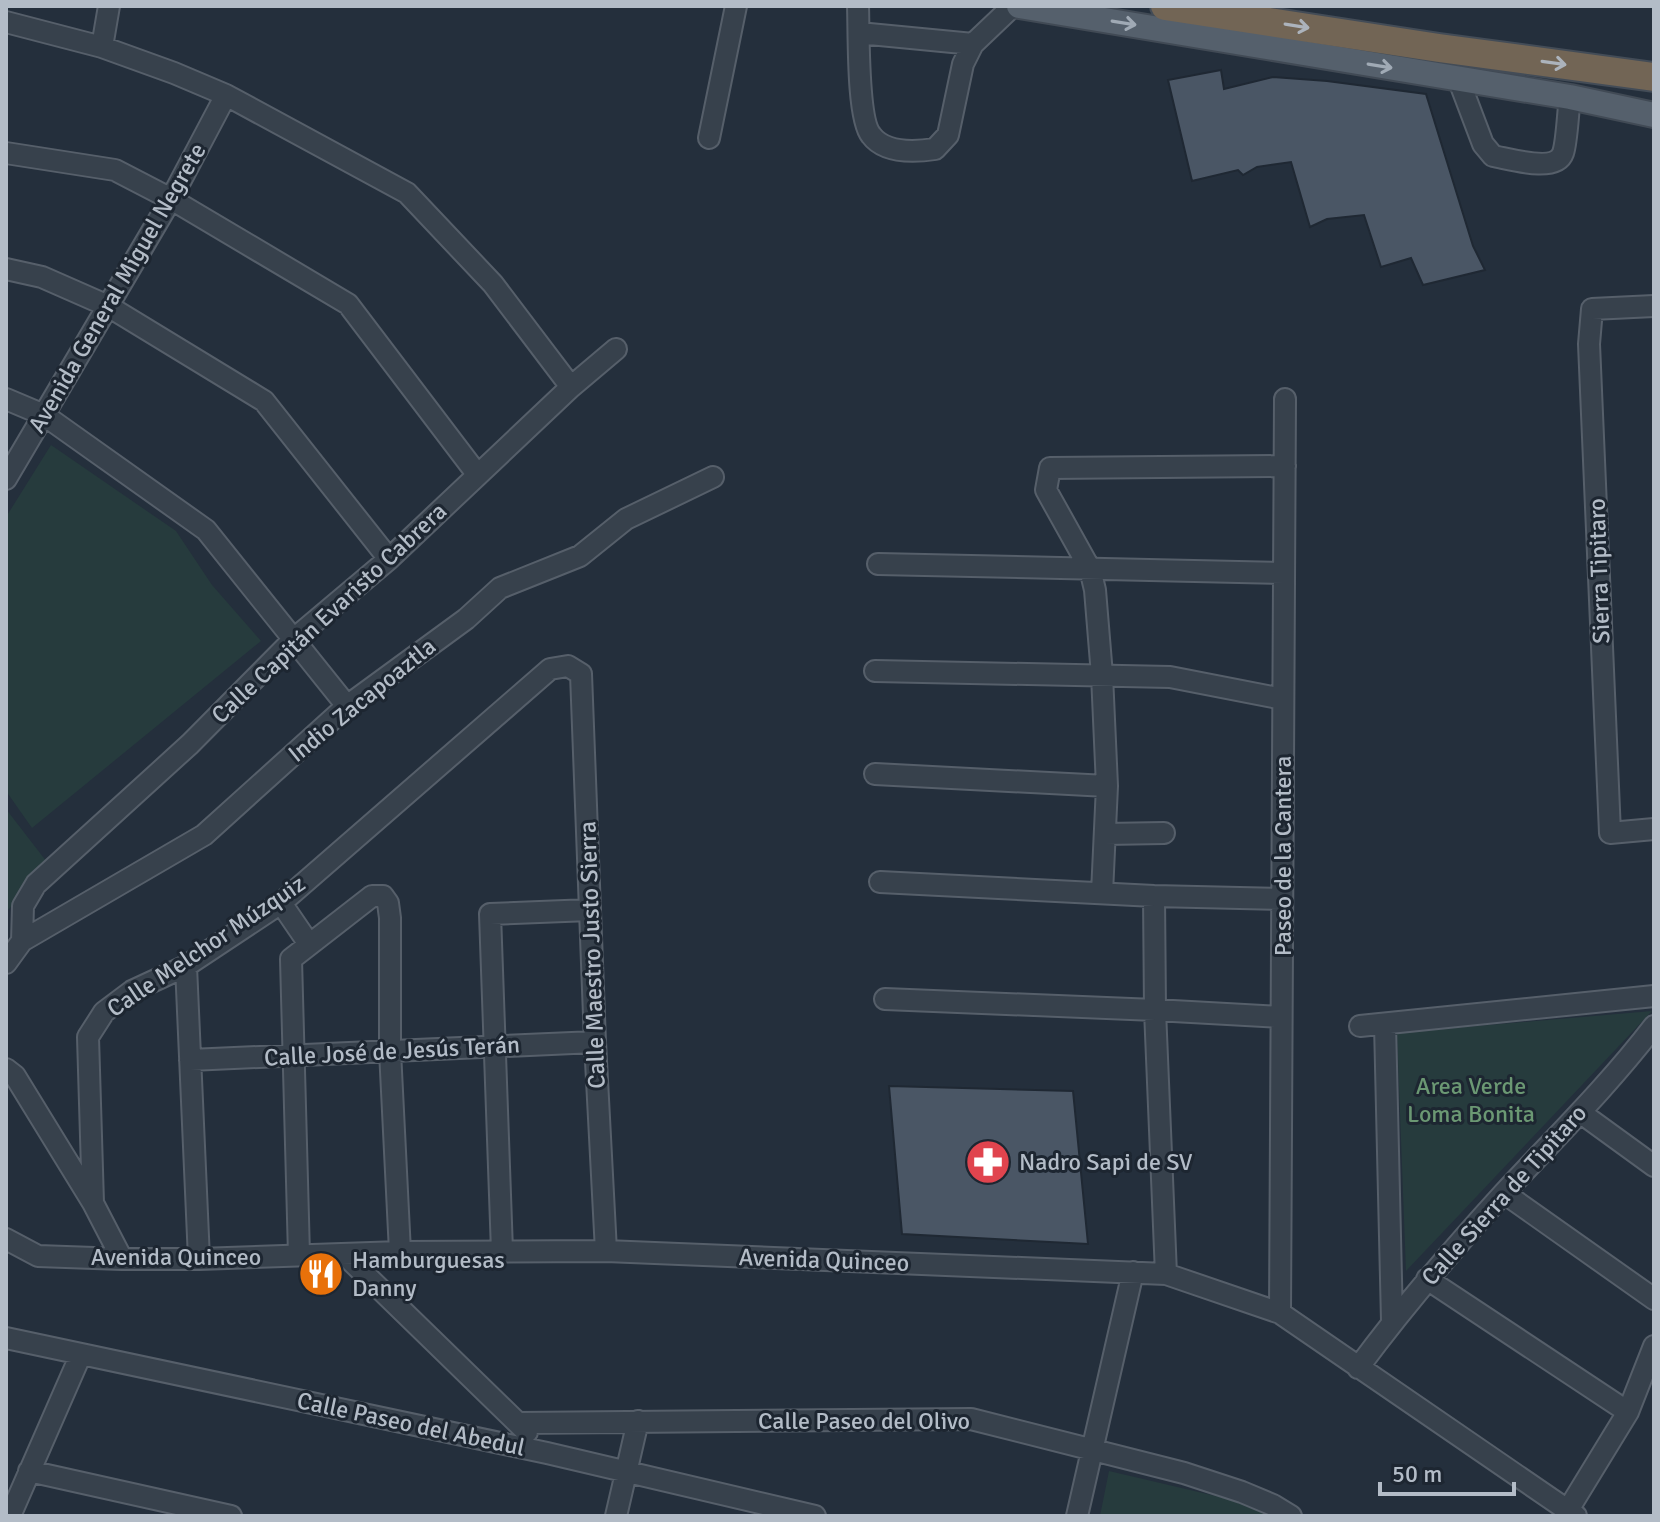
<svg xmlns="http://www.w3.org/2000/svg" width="1660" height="1522" viewBox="0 0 1660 1522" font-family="Signika,sans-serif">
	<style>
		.green { fill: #263b3d }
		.building { fill: #4a5665; stroke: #1f2833; stroke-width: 2 }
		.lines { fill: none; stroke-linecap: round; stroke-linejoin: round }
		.minor-casing { stroke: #565f6a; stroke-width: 24 }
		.major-casing { stroke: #414a55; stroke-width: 28 }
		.highway-casing { stroke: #434c57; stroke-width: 32 }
		.minor { stroke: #37414c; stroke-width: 20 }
		.major { stroke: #55606c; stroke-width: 24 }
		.highway { stroke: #726555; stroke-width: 28 }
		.oneway { stroke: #a0aab5 }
		.oneway2 { stroke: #acb3bc }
		.labels { text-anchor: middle; stroke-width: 6; stroke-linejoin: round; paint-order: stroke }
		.street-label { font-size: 24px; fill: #b3bcc7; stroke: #1d2631 }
		.park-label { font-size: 24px; fill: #6b9873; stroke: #1d2631 }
		.poi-label { font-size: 24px; fill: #b3bcc7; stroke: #1d2631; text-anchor: start }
	</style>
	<rect width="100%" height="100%" fill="#242f3c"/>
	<path class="green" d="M 51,445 L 176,531 L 212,585 L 261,641 L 32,828 L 6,791 L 6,517 Z
		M 6,809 L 50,866 L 6,912 Z
		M 1652,1011 L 1406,1271 L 1406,1272 L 1397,1033 Z
		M 1109,1471 L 1271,1509 L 1280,1516 L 1100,1516 Z"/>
	<path class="building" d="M 1221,70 L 1224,89 L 1273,77 L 1327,81 L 1426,94 L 1473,246 L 1485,270 L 1423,285 L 1411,258 L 1381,267 L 1364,215 L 1327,219 L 1310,227 L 1291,162 L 1257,167 L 1243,175 L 1238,170 L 1192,181 L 1168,80 Z
		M 889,1086 L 1073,1091 L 1088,1244 L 902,1234 Z"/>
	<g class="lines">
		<g class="minor-casing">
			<path id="minor" d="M 858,6 C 859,32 857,118 871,135 C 885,154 915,152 935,149 L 948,135 L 963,64 L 973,44 L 1013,6
				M 6,22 L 102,47 L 174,73 L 226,95 L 407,193 L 493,284 L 571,387
				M 859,33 L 973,44
				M 102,47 L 109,6
				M 1458,78 L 1483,144 L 1493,156 C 1510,159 1556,173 1563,153 C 1567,142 1568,110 1570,97
				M 709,138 L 736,6
				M 6,153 L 115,170 L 171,199 L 348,304 L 477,474
				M 6,269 L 42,277 L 108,306 L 264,401 L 389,559
				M 1654,306 L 1592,309 L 1589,344 L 1610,833 L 1654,829
				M 6,399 L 44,415 L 206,530 L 347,706
				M 6,479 L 171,199 L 226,95
				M 878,564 L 1284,573
				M 875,671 L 1170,677 L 1283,699
				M 875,774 L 1107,786
				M 1105,834 L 1164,833
				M 880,882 L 1154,896 L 1282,899
				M 1102,893 L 1107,786 L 1102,675 L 1095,590 L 1090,569 L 1046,490 L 1050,468 L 1285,466
				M 1154,896 L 1155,1010 L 1166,1274
				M 281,903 L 309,944
				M 22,941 L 204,835 L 347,706 L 466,619 L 500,588 L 580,556 L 626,519 L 713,477
				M 6,963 L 22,941 L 23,906 L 36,884 L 190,744 L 294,639 L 389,559 L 571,387 L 616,349
				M 186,966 L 199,1259
				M 885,999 L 1155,1010 L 1281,1017
				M 1385,1024 L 1392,1321
				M 1360,1026 L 1654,996
				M 190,1060 L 595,1042
				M 6,1069 L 15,1076 L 93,1203 L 122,1259
				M 1581,1113 L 1654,1166
				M 1504,1193 L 1654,1299
				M 93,1203 L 88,1037 L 104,1012 L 132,991 L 186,966 L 281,903 L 550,669 L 568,666 L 581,674 L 595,1042 L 606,1251
				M 6,1239 L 38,1256 L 122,1259 L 199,1259 L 400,1252 L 606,1251 L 1166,1274 L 1280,1313 L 1576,1516
				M 502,1251 L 490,914 L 590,910
				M 344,1254 L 527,1432
				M 299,1255 L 291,959 L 372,896 L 383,896 L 388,903 L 390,918 L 390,1051 L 400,1252
				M 1427,1279 L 1628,1412
				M 1280,1313 L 1285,399
				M 6,1338 L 547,1453 L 815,1516
				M 1358,1368 C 1403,1307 1452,1250 1503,1194 C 1554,1139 1608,1086 1654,1026
				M 518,1423 L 971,1419 L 1184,1473 L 1242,1492 L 1273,1505 L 1291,1516
				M 29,1471 L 231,1516
				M 1568,1510 L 1628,1412 L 1654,1346
				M 10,1516 L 81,1354
				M 616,1516 L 638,1421
				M 1077,1516 L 1133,1272"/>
		</g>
		<g class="major-casing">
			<path id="major" d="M 1019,6 L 1570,97 L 1654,115"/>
		</g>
		<g class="highway-casing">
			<path id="highway" d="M 1165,6 L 1439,48 L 1654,77"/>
		</g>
		<use href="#minor" class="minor"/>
		<use href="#major" class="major"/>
		<use href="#highway" class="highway"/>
	</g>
	<defs><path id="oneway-shaft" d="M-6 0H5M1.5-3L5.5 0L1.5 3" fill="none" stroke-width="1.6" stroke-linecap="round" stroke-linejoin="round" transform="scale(2)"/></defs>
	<g class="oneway">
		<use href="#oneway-shaft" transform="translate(1124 23) rotate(9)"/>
		<use href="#oneway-shaft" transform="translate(1380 66) rotate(9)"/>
	</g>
	<g class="oneway2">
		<use href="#oneway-shaft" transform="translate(1297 26) rotate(9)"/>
		<use href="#oneway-shaft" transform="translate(1554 63) rotate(8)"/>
	</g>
	<defs>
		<g id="pharmacy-disc" transform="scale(2.3)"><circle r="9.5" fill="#e0444e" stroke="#1d2631"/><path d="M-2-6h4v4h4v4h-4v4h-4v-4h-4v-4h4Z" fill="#fff"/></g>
		<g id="restaurant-disc" transform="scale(2.3)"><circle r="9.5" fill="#e8710a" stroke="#1d2631"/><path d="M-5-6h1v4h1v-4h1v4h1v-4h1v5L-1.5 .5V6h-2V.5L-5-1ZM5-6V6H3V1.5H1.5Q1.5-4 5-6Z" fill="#fff"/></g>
	</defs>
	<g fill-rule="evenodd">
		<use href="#pharmacy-disc" x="988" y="1162"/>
		<use href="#restaurant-disc" x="321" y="1274"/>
	</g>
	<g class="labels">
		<g class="street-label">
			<text transform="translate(117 288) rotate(-60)" y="8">Avenida General Miguel Negrete</text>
			<text transform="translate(1599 571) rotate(-92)" y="8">Sierra Tipitaro</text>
			<text transform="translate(329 613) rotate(-43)" y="8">Calle Capitán Evaristo Cabrera</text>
			<text transform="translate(362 700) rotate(-39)" y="8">Indio Zacapoaztla</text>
			<text transform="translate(1283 856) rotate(-90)" y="8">Paseo de la Cantera</text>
			<text transform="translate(206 946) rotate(-34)" y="8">Calle Melchor Múzquiz</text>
			<text transform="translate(592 955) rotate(-92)" y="8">Calle Maestro Justo Sierra</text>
			<text transform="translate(392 1051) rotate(-3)" y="8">Calle José de Jesús Terán</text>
			<text transform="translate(1504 1195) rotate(-48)" y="8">Calle Sierra de Tipitaro</text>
			<text x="176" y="1265">Avenida Quinceo</text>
			<text transform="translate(824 1260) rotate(2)" y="8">Avenida Quinceo</text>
			<text x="864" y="1429">Calle Paseo del Olivo</text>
			<text transform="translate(411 1424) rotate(12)" y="8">Calle Paseo del Abedul</text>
		</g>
		<g class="park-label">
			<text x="1471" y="1094">Area Verde<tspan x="1471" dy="28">Loma Bonita</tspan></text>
		</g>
		<g class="poi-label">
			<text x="1019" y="1170">Nadro Sapi de SV</text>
			<text x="352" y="1268">Hamburguesas<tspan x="352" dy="28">Danny</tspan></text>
		</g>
	</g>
	<rect width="1660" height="1522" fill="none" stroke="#b3bcc7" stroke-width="16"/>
	<path d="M1380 1482v12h134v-12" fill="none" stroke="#b3bcc7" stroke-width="4"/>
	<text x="1392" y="1482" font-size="24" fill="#b3bcc7" stroke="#1d2631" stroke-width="6" paint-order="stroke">50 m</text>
</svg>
